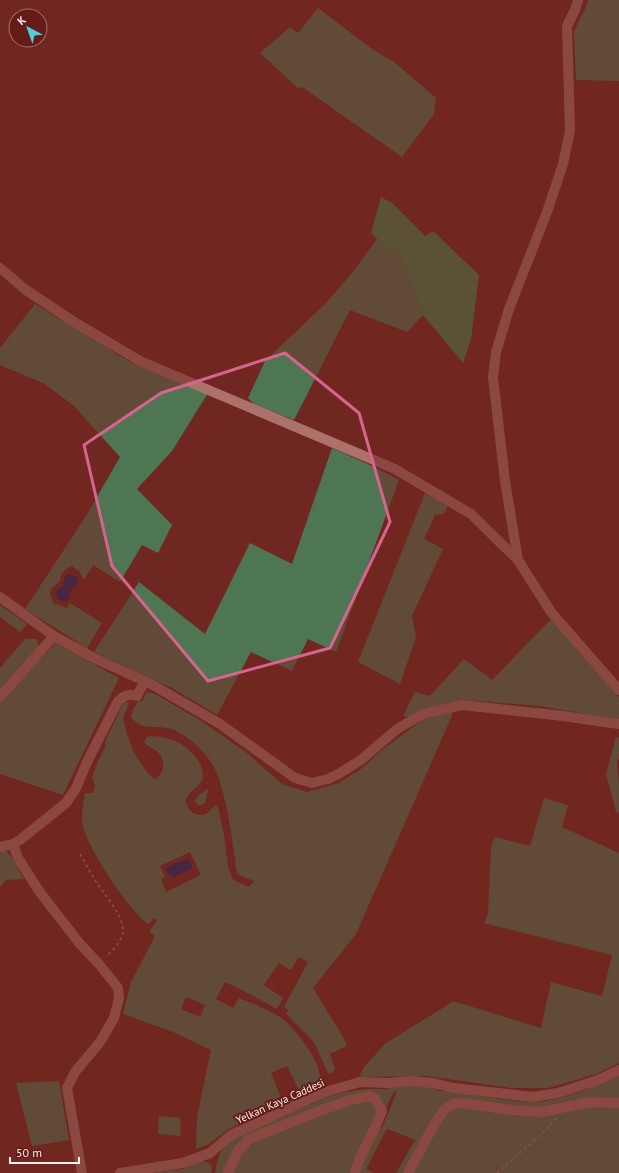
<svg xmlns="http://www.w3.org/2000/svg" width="619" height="1173" viewBox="0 0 619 1173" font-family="'PT Sans',sans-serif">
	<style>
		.green { fill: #4e7653; fill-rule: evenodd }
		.forest { fill: #42864e }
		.water { fill: #172765 }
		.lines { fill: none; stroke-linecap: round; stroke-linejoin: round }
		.path { stroke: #ad807b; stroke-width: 1.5; stroke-dasharray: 3 3; stroke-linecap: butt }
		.minor { stroke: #ac7169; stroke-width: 10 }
		.marked { fill: none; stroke: #d6648f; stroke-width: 3; stroke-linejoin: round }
		.labels { text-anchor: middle; stroke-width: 4; stroke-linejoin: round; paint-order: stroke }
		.street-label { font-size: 11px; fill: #faf1ef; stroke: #651b17 }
	</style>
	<rect width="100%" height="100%" fill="#712721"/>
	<path class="green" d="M 588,0 L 619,0 L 619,81 L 576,80 L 574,31 L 586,7 Z
		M 318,8 L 372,49 L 394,62 L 436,98 L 434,114 L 402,157 L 302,87 L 299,89 L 260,53 L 290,27 L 298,33 Z
		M 377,239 L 399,255 L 423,315 L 407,332 L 350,310 L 294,420 L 254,404 L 248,398 L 265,361 L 326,303 L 352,273 Z
		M 35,304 L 61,320 L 97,340 L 118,355 L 137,365 L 208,393 L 172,451 L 137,489 L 172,525 L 158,553 L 142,545 L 120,582 L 93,565 L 84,580 L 80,572 L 72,566 C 65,569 60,573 60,581 L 52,588 L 50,593 L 53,603 L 67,608 L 70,603 L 102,623 L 87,648 L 25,609 L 86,516 L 120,457 L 73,405 L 43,383 L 0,365 L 0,348 Z
		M 332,448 L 370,465 L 399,480 L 336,652 L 308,639 L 292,671 L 251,652 L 217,715 L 174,689 L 94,652 L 139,582 L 205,634 L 250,543 L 292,564 Z
		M 425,493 L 448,505 L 444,514 L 435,515 L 424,539 L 443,549 L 412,616 L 416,637 L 400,684 L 358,662 Z
		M 0,605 L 27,624 L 20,632 L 0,617 Z
		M 551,619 L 619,697 L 619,720 L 541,706 L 463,700 L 423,709 L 408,717 L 403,716 L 415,692 L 430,696 L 464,659 L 492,680 Z
		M 25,639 L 37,639 L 39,648 L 0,692 L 0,668 Z
		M 56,643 L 119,678 L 63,795 L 0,774 L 0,702 L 12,688 Z
		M 147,692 L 155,694 L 200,720 L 247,753 L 282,784 L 307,792 L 339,783 L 361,769 L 383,749 L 424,719 L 454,711 L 356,934 L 313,988 L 343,1037 L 347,1046 L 330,1054 L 335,1069 L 331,1074 L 328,1073 L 314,1042 L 286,1014 L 289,1010 L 284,1007 L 308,962 L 299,957 L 291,970 L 279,963 L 264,985 L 283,998 L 277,1009 L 244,991 L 225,982 L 216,999 L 233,1008 L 239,998 C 248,1001 277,1014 284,1020 C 299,1034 322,1062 321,1084 L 301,1094 L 287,1066 L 271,1073 L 283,1103 L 229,1129 L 207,1145 L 196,1149 L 197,1117 L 211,1050 L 173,1032 L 123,1014 L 131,982 L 155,936 L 149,932 L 157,920 L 154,918 L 148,924 C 129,910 91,853 84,830 C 80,818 83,805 85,793 L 93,793 L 95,785 L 92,779 L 97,763 L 106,745 L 105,742 L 124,701 L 129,703 L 123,718 L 127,734 L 134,753 L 147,772 L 155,780 L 162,772 C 166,755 159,752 145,744 L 144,742 L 147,737 C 170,732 203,752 203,777 C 202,789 176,795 190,810 C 193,813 197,815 201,815 C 208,816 210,809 215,806 L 218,807 L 224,835 L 228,866 L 233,880 L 249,887 L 254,881 L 239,875 L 237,873 C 232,841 228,799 215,769 C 207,753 190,737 174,730 C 163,725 150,729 141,725 C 137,724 134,720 131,718 L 133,709 L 139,700 L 142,702 ZM 190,852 L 201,875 L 166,892 L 161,879 L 165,877 L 160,866 ZM 186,997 L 205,1005 L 200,1017 L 181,1009 Z
		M 616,737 L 619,738 L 619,759 L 617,761 L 619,786 L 619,813 L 616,812 L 606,774 Z
		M 209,788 L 205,803 L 199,806 L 195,801 C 197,794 204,792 209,788 Z
		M 544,798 L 568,805 L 562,827 L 619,853 L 619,1063 L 596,1074 L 548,1088 L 511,1088 L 426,1076 L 361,1077 L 360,1074 L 364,1067 L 386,1043 L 446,1006 L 453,1001 L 541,1028 L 551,982 L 602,996 L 612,955 L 484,923 L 488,914 L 491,847 L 495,837 L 530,846 Z
		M 0,850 L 5,850 C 14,858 18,869 24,879 L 6,880 L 0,887 Z
		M 619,1075 L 619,1100 L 537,1108 L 457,1100 L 403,1173 L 396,1173 L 415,1140 L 388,1129 L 386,1130 L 366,1169 L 374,1173 L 359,1173 L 360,1166 L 379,1127 L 382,1128 L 397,1092 L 394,1091 L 385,1110 L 377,1096 L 248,1138 L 227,1173 L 215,1173 C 219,1152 220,1147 239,1136 L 324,1098 L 346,1092 L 365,1089 L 386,1089 L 396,1086 L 431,1086 L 439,1091 L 449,1091 C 476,1095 504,1101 532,1102 C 556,1103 597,1086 619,1075 Z
		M 59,1081 L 69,1140 L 32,1146 L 16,1083 Z
		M 367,1099 L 374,1103 L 378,1113 L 351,1173 L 233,1173 L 239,1156 L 250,1142 L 294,1123 Z
		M 619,1106 L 619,1173 L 410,1173 L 446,1112 L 456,1107 L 490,1110 Z
		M 159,1116 L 181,1118 L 180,1136 L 158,1134 Z
		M 202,1160 L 208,1163 L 212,1166 L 211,1173 L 152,1173 L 183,1169 Z"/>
	<path class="forest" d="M 381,197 L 392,203 L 425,236 L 433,231 L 479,275 L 471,340 L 463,363 L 423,315 L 399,255 L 377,239 L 371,233 Z"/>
	<path class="water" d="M 69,574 L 76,576 L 78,583 L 71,590 L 69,599 C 65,602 61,602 57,598 C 54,592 58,588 63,586 L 65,576 Z
		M 188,858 L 193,868 L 173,878 L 171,875 L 169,876 L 165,868 Z"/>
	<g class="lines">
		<path class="path" d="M 80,854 C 86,864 91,874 97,883 C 104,894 125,918 123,932 C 122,941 112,951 106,957
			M 497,1173 L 545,1131 L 556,1118"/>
		<path class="minor" d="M 0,268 L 26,290 L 71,320 L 140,361 L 395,469 L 471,514 L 518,560 L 551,612 L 619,690
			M 518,560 L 505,481 L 493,377 L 496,352 L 509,309 L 547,212 L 563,164 L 570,131 L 567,26 L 575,10 L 578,0
			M 0,597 L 54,636 L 92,657 L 153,685 L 220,724 L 295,778 L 312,783 L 328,779 L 340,773 L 361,760 L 397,729 L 423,714 L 462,705 L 563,716 L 619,724
			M 0,697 L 54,636
			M 0,847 L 13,844
			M 82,1173 L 67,1088 L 75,1072 L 100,1042 L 114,1018 L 119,998 L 118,988 L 99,964 L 80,944 L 39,891 L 18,858 L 13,844 L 20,840 L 66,803 L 76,788 L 87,762 L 118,701 C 124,696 129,693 137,696 L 145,681
			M 120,1173 L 183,1163 L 210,1153 L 231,1135 L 322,1093 L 360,1082 L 388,1083 L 412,1081 L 433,1083 L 454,1088 L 533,1097 L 558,1093 L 598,1080 L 619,1070
			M 228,1173 L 237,1152 L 249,1139 L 322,1110 L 351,1100 L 369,1096 L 375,1099 L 382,1111 C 375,1132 360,1151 355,1173
			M 408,1173 L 435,1123 L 444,1110 L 453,1104 L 463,1103 L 511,1110 L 541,1112 L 590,1102 L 619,1103"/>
	</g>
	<path d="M0 0H619V1173H0ZM 285,353 L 359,413 L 390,522 L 330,648 L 208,681 L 112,566 L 84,445 L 161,393 Z" fill="#712721" fill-opacity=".55" fill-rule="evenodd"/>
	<path class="marked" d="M 285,353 L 359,413 L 390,522 L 330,648 L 208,681 L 112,566 L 84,445 L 161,393 Z"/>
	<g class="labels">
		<g class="street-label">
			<text transform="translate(280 1101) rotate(-24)" y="4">Yelkan Kaya Caddesi</text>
		</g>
	</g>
	<g transform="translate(28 28) rotate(319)"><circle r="19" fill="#651b17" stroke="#a1716d"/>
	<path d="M0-3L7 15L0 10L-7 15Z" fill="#53cbdb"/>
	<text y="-6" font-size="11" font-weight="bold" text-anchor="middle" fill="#faf1ef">K</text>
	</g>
	<path d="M10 1157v6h69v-6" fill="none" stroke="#faf1ef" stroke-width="2"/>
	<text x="16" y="1157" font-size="12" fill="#faf1ef" stroke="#651b17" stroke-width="3" paint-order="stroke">50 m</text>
</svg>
